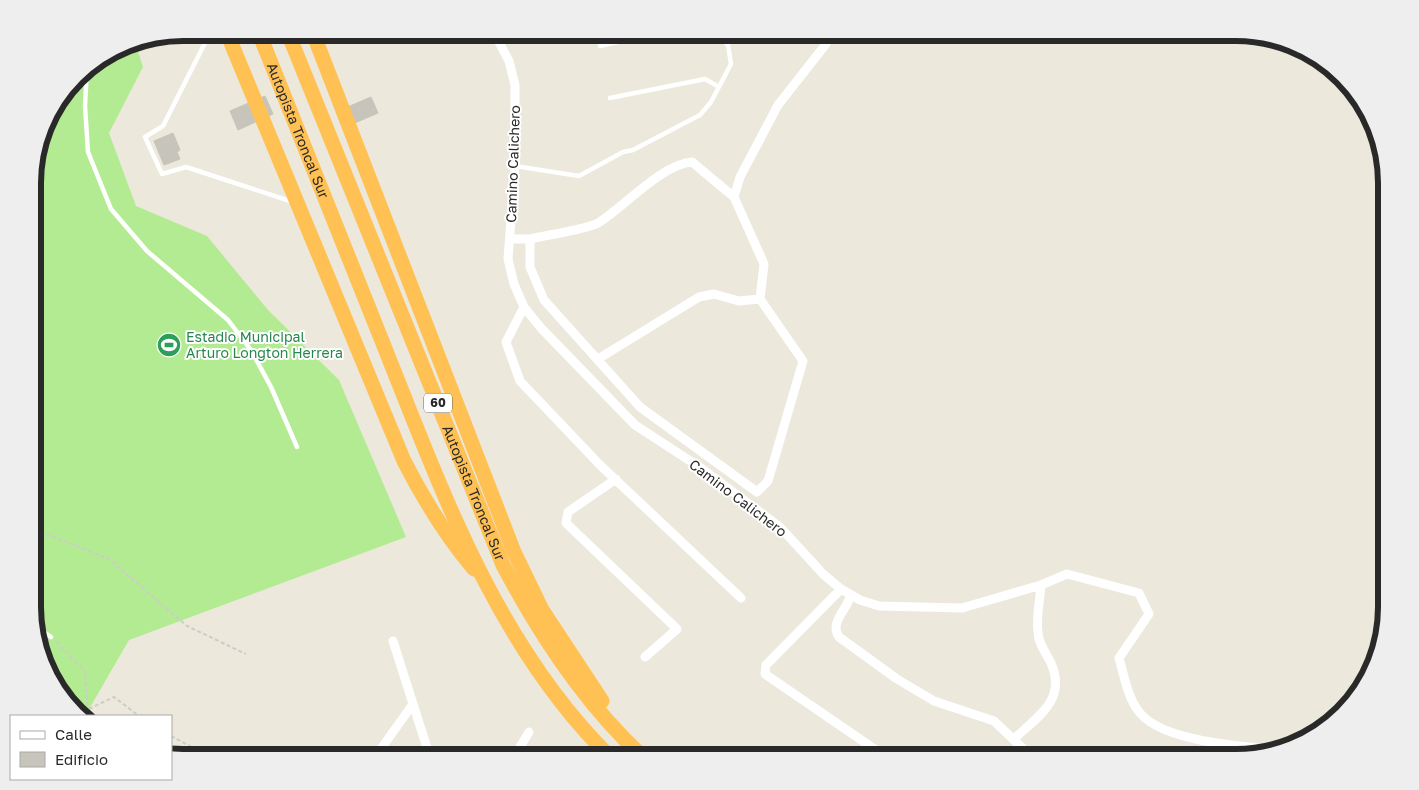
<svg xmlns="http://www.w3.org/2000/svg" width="1419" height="790" viewBox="0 0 1419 790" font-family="'Golos Text',sans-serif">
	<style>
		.pitch { fill: #b3eb92 }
		.building { fill: #c7c5bb; stroke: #c7c4b5 }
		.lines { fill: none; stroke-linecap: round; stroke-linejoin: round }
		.path { stroke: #ccc; stroke-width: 2; stroke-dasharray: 4 2.5; stroke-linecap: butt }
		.lane { stroke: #fff; stroke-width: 4.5 }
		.street { stroke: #fff; stroke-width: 9 }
		.highway { stroke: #ffc153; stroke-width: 15 }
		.labels { text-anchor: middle; stroke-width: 4; stroke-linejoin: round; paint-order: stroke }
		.shield { fill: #fff; stroke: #696969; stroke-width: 1 }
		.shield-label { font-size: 12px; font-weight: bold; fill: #292929 }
		.street-label { font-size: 14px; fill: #292929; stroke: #fff }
		.leisure-label { font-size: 14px; fill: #27864d; stroke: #fff; text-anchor: start }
		.rim { fill: none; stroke: #292929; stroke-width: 6 }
	</style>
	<rect width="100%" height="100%" fill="#ece8db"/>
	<path class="pitch" d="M 135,42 L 143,67 L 109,133 L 136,206 L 207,236 L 268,310 L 339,380 L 406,537 L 129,640 L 85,716 L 58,691 L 34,627 L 34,163 C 38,148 41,129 49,115 C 65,86 101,49 135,42 Z"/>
	<path class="building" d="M 265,96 L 273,114 L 238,130 L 230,111 Z
		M 371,97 L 378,113 L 343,128 L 336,112 Z
		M 173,133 L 180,150 L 177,152 L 180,159 L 164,165 L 154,141 Z"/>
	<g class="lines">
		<path class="path" d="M 34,529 L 109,559 L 187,626 L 246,654
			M 56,642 L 85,671 L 88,716
			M 89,709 L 114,697 L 139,716
			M 171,736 L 210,757"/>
		<path class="lane" d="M 210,33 L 163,126 L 145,137 L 162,174 L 186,167 L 293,202
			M 600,46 L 658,33
			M 87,68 L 85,106 L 88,152 L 111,209 L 147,251 L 228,320 L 251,350 L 271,387 L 297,447
			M 610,98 L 705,79 L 719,87
			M 515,166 L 579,176 L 623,152 L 633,150 L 700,115 L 711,102 L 731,64 L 728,45 L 718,33
			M 34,625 L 51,637"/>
		<path class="street" d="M 494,33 L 509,61 L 515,85 L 515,166 L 508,259 L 514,284 L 524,307 L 541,328 L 635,425 L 701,468 L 780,527 L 823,574 L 841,589 L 860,600 L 879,606 L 962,608 L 1041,585 L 1067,574 L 1139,593 L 1149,614 L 1119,658 C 1124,675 1127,695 1137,709 C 1156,740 1235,746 1269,749
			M 734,197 L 740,177 L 778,105 L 826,44 L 830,33
			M 510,239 L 530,239
			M 524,307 L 506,342 L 520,381 L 600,465 L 741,598
			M 598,359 L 699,297 L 714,294 L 739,301 L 760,299 L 803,361 L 768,481 L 757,492 L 640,407 L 544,300 L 530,267 L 530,239 C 546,235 585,230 598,223 C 624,207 662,164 692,162 L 734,197 L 764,264 L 760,299
			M 616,479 L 568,512 L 566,523 L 677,629 L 645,657
			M 841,589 L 766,665 L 765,674 L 886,757
			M 851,595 C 847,610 829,622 839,637 L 897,679 L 934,701 L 994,721 L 1032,757
			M 393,641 L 428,751
			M 1014,739 C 1038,716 1067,700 1051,663 C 1046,653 1038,643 1038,632 C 1036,617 1040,600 1041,585
			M 375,757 L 413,704
			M 514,757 L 529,732"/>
		<g class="highway">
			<path d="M 227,33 L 404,461 C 424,500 446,536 474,569"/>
			<path id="s1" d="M 259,33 C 301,139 344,245 386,351 C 443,494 498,647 610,757"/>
			<path id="s2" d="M 288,33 L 503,565 C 540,635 585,704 643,757"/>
			<path d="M 313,33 L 514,552 L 542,610 L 602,701"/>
		</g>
	</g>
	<defs>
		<g id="stadium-disc" transform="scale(1.25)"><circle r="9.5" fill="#2e9e5b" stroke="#fff"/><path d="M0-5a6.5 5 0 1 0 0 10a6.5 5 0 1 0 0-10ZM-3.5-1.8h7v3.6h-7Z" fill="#fff"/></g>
	</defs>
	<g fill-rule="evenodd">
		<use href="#stadium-disc" x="169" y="345"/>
	</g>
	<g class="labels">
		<rect class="shield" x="424" y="393.5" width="28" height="19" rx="4"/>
		<g class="shield-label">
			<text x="438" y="407">60</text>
		</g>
		<g class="street-label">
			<text dy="5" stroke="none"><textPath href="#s1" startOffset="105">Autopista Troncal Sur</textPath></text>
			<text transform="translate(513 164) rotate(-88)" y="5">Camino Calichero</text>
			<text dy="5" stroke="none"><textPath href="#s2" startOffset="496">Autopista Troncal Sur</textPath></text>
			<text transform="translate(738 498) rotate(37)" y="5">Camino Calichero</text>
		</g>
		<g class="leisure-label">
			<text x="186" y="342">Estadio Municipal<tspan x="186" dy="16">Arturo Longton Herrera</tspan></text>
		</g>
	</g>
	<path d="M0 0H1419V790H0ZM183 41H1236A142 142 0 0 1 1378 183V607A142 142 0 0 1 1236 749H183A142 142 0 0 1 41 607V183A142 142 0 0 1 183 41Z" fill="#eee" fill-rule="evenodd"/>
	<path class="rim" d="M183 41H1236A142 142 0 0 1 1378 183V607A142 142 0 0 1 1236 749H183A142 142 0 0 1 41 607V183A142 142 0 0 1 183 41Z"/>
	<rect x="10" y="715" width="162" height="65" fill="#ffffff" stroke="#a9a9a9"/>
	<rect x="20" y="731" width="25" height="8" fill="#ffffff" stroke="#a9a9a9"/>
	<text x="55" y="740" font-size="15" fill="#292929">Calle</text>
	<rect x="20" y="752" width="25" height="15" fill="#c7c5bb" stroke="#a9a9a9"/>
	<text x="55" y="765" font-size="15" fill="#292929">Edificio</text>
</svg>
